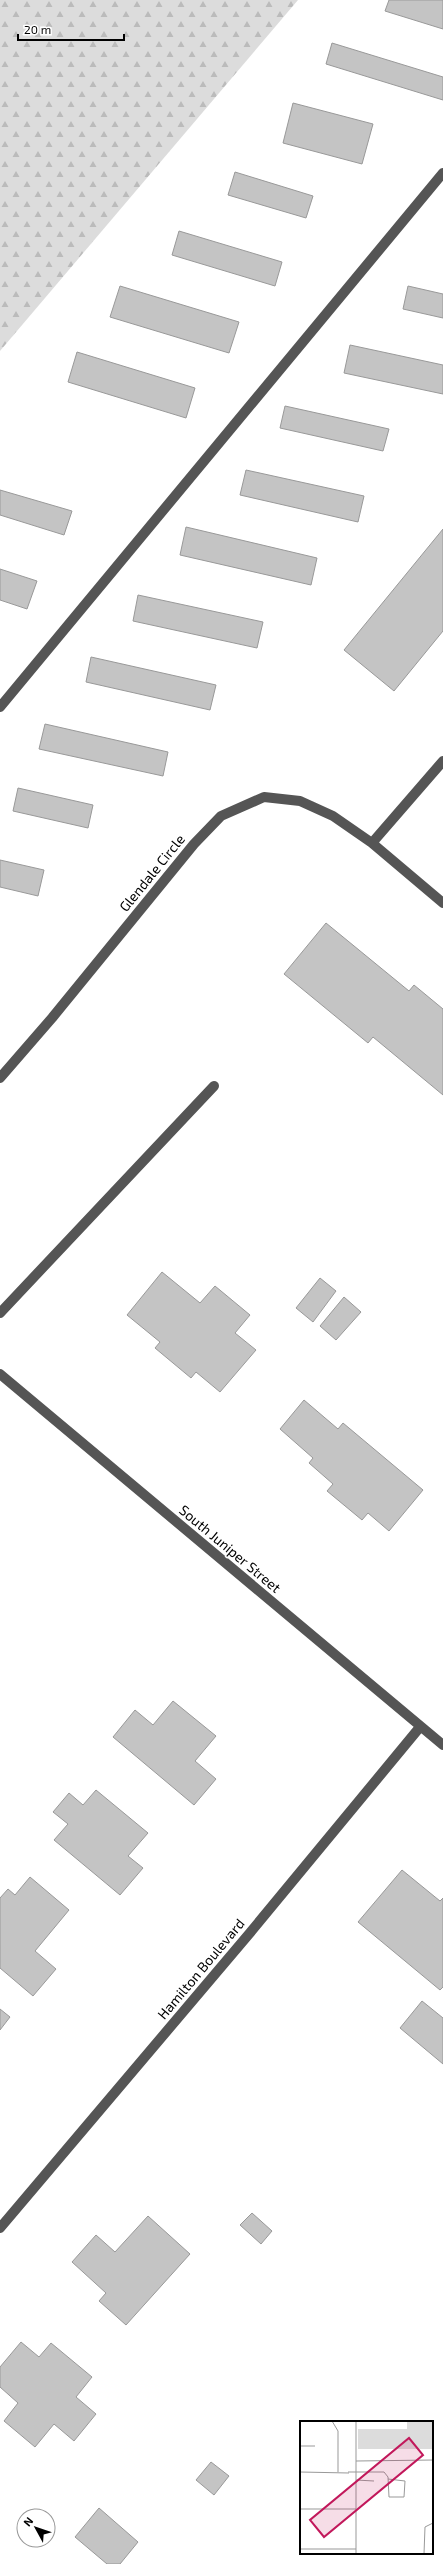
<svg xmlns="http://www.w3.org/2000/svg" width="443" height="2564" viewBox="0 0 443 2564" font-family="'Exo 2',sans-serif">
	<style>
		.forest { fill: url(#forest-firs) }
		.building { fill: #c4c4c4; stroke: #999 }
		.lines { fill: none; stroke-linecap: round; stroke-linejoin: round }
		.minor { stroke: #555; stroke-width: 10 }
		.labels { text-anchor: middle; stroke-width: 3; stroke-linejoin: round; paint-order: stroke }
		.street-label { font-size: 14px; fill: #000; stroke: #fff }
		.inset-road { fill: none; stroke: #999; stroke-width: 1 }
		.view { fill: #c2185b; fill-opacity: 0.15; stroke: #c2185b; stroke-width: 2 }
		.inset-edge { fill: none; stroke: #000; stroke-width: 2 }
	</style>
	<defs>
		<pattern id="forest-firs" width="22" height="20" patternUnits="userSpaceOnUse"><rect width="22" height="20" fill="#dcdcdc"/><path d="M5 1l3.5 6h-7zM16 11l3.5 6h-7z" fill="#bbb"/></pattern>
	</defs>
	<rect width="100%" height="100%" fill="#fff"/>
	<path class="forest" d="M 0,0 L 298,0 L 0,351 Z"/>
	<path class="building" d="M 389,0 L 443,0 L 443,29 L 385,11 Z
		M 332,43 L 443,77 L 443,100 L 326,64 Z
		M 293,103 L 373,124 L 362,164 L 283,143 Z
		M 235,172 L 313,196 L 306,218 L 228,195 Z
		M 179,231 L 282,262 L 275,286 L 172,255 Z
		M 120,286 L 239,322 L 229,353 L 110,317 Z
		M 408,286 L 443,294 L 443,318 L 403,309 Z
		M 350,345 L 443,365 L 443,394 L 344,373 Z
		M 77,352 L 195,388 L 186,418 L 68,382 Z
		M 285,406 L 389,429 L 383,451 L 280,428 Z
		M 246,470 L 364,496 L 358,522 L 240,495 Z
		M 0,490 L 72,511 L 64,535 L 0,515 Z
		M 186,527 L 317,558 L 311,585 L 180,555 Z
		M 443,529 L 443,631 L 394,691 L 344,650 Z
		M 0,569 L 37,581 L 27,609 L 0,600 Z
		M 138,595 L 263,622 L 257,648 L 133,621 Z
		M 91,657 L 216,685 L 210,710 L 86,682 Z
		M 45,724 L 168,752 L 163,776 L 39,749 Z
		M 18,788 L 93,805 L 88,828 L 13,811 Z
		M 0,860 L 44,870 L 38,896 L 0,887 Z
		M 326,923 L 409,991 L 414,985 L 443,1009 L 443,1095 L 373,1037 L 368,1043 L 284,974 Z
		M 162,1272 L 200,1303 L 215,1286 L 250,1315 L 235,1333 L 256,1350 L 220,1392 L 196,1372 L 191,1378 L 155,1348 L 160,1342 L 127,1315 Z
		M 320,1278 L 336,1291 L 313,1322 L 296,1308 Z
		M 344,1297 L 361,1312 L 336,1340 L 320,1326 Z
		M 304,1400 L 338,1429 L 343,1423 L 423,1490 L 389,1531 L 368,1513 L 362,1520 L 327,1491 L 333,1484 L 309,1463 L 313,1458 L 280,1429 Z
		M 173,1701 L 216,1736 L 195,1761 L 216,1779 L 194,1805 L 113,1737 L 135,1710 L 153,1725 Z
		M 96,1790 L 148,1833 L 128,1856 L 143,1868 L 120,1895 L 54,1840 L 68,1824 L 53,1812 L 69,1793 L 83,1805 Z
		M 402,1870 L 440,1901 L 443,1898 L 443,1987 L 440,1990 L 358,1922 Z
		M 30,1877 L 69,1910 L 35,1951 L 56,1969 L 33,1996 L 0,1968 L 0,1898 L 8,1889 L 15,1895 Z
		M 422,2001 L 443,2018 L 443,2064 L 400,2028 Z
		M 0,2009 L 10,2017 L 0,2030 Z
		M 252,2213 L 272,2231 L 261,2244 L 240,2225 Z
		M 148,2216 L 190,2254 L 126,2325 L 99,2301 L 106,2293 L 72,2262 L 96,2235 L 115,2252 Z
		M 21,2342 L 39,2357 L 51,2343 L 92,2377 L 76,2397 L 96,2414 L 74,2441 L 54,2424 L 35,2447 L 4,2421 L 18,2403 L 0,2387 L 0,2367 Z
		M 211,2462 L 229,2476 L 214,2495 L 196,2480 Z
		M 99,2508 L 138,2542 L 120,2564 L 107,2564 L 75,2537 Z"/>
	<g class="lines">
		<path class="minor" d="M 0,707 L 443,173
			M 372,843 L 443,761
			M 0,1078 L 52,1018 L 194,844 L 221,816 L 264,797 L 300,801 L 333,816 L 372,843 L 443,903
			M 0,1313 L 214,1086
			M 0,1374 L 443,1745
			M 0,2228 L 249,1934 L 420,1727"/>
	</g>
	<g class="labels">
		<g class="street-label">
			<text transform="translate(152 873) rotate(-51)" y="5">Glendale Circle</text>
			<text transform="translate(230 1549) rotate(40)" y="5">South Juniper Street</text>
			<text transform="translate(201 1969) rotate(-50)" y="5">Hamilton Boulevard</text>
		</g>
	</g>
	<g transform="translate(300 2421)">
		<rect width="133" height="133" fill="#fff"/>
		<path d="M 107,0 L 133,0 L 133,28 L 58,28 L 58,8 L 107,8 Z" fill="#dcdcdc"/>
		<path class="inset-road" d="M 32,0 L 38,10 L 38,51M 56,0 L 56,133M 0,25 L 15,25M 56,40 L 133,39M 0,51 L 49,52M 48,51 L 84,51 L 88,56 L 89,76 L 104,76 L 105,60 L 88,58M 56,59 L 74,60M 0,88 L 56,88M 0,128 L 56,128M 124,133 L 125,106 L 133,102"/>
		<path class="view" d="M 109,17 L 123,34 L 24,116 L 10,99 Z"/>
		<rect width="133" height="133" class="inset-edge"/>
	</g>
	<g transform="translate(36 2528) rotate(310)"><circle r="19" fill="#ffffff" stroke="#999999"/>
	<path d="M0-3L7 15L0 10L-7 15Z" fill="#000000"/>
	<text y="-6" font-size="11" font-weight="bold" text-anchor="middle" fill="#000000">N</text>
	</g>
	<path d="M18 34v6h106v-6" fill="none" stroke="#000000" stroke-width="2"/>
	<text x="24" y="34" font-size="12" fill="#000000" stroke="#ffffff" stroke-width="3" paint-order="stroke">20 m</text>
</svg>
